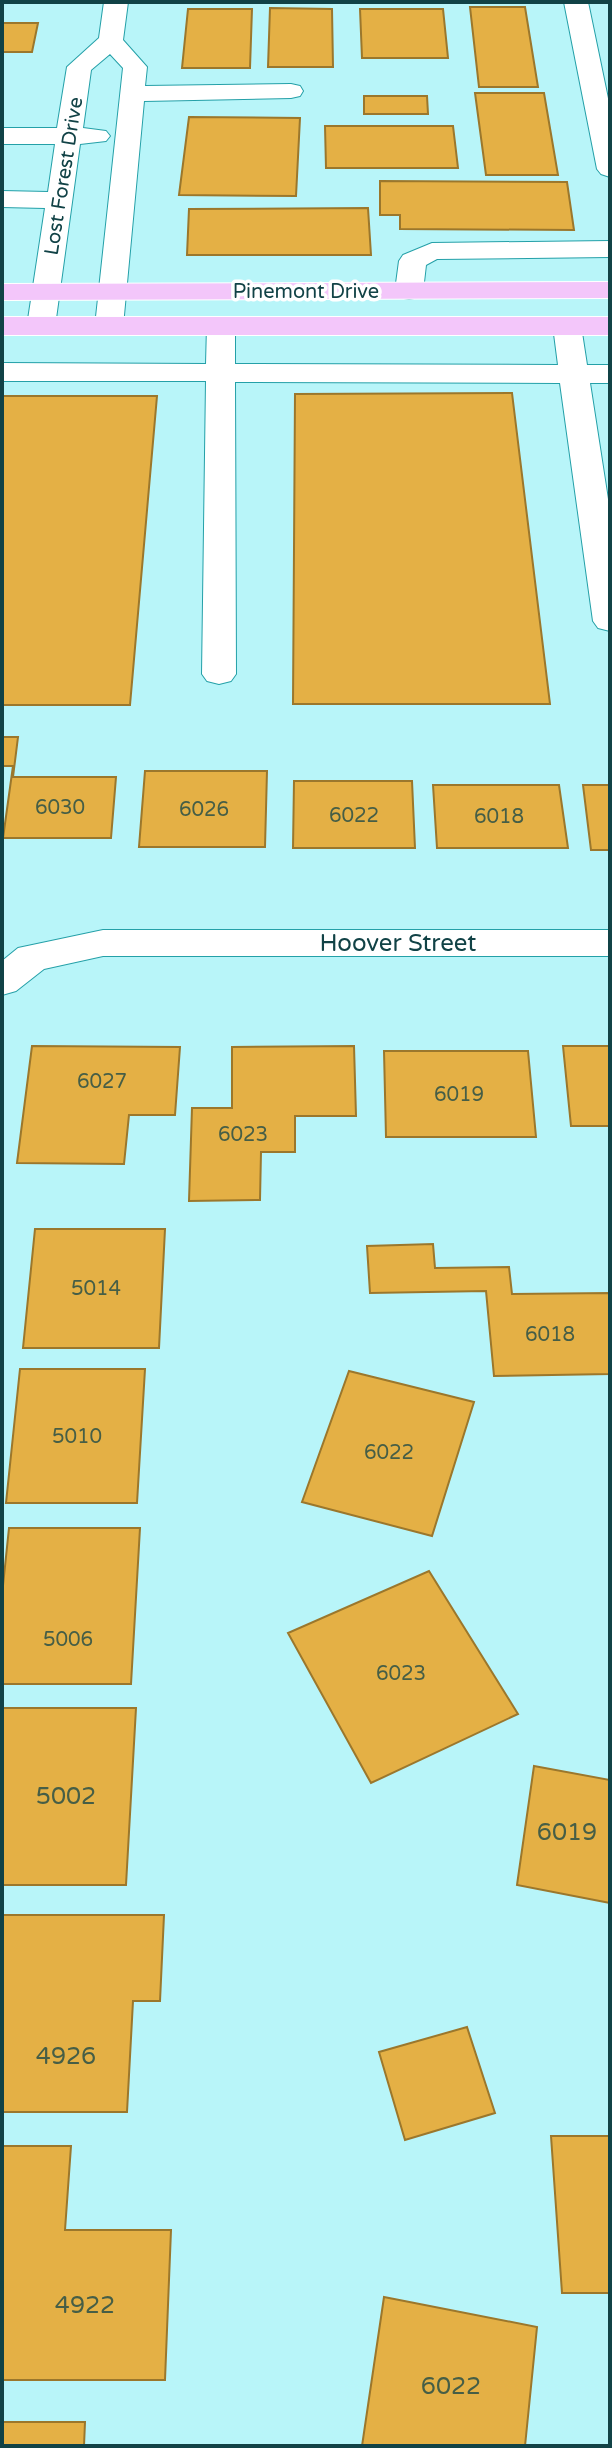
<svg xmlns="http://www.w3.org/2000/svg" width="612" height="2448" viewBox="0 0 612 2448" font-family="'Varela Round',sans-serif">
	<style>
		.building { fill: #e4b045; stroke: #9b772c; stroke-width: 2 }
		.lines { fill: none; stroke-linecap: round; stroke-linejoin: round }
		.minor-casing { stroke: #24a0a8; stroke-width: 2 }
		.major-casing { stroke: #fff; stroke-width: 2 }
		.minor { fill: #fff; fill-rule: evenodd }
		.major { fill: #f3c6fa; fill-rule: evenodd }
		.labels { text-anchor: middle; stroke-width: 7; stroke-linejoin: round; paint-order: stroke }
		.far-street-label { font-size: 20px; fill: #114246; stroke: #fff }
		.number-label { font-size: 20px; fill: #465e46 }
		.street-label { font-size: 24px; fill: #114246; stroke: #fff }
		.near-number-label { font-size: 24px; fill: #465e46 }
	</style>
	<rect width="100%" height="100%" fill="#b8f5f9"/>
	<path class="building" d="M 470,7 L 525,7 L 538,87 L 479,87 Z
		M 270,8 L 332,9 L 333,67 L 268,67 Z
		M 188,9 L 252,9 L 250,68 L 182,68 Z
		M 360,9 L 443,9 L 448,58 L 362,58 Z
		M 2,23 L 38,23 L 32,52 L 2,52 Z
		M 475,93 L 544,93 L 558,175 L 486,175 Z
		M 364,96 L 427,96 L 428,114 L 364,114 Z
		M 189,117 L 300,118 L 296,196 L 179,195 Z
		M 325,126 L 453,126 L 458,168 L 326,168 Z
		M 380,181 L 567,182 L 574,230 L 400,229 L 400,215 L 380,215 Z
		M 368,208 L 371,255 L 187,255 L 189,209 Z
		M 512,393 L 550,704 L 293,704 L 295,394 Z
		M 2,396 L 157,396 L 130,705 L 2,705 Z
		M 2,737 L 18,737 L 13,777 L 116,777 L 111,838 L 3,838 L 13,766 L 2,766 Z
		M 145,771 L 267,771 L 265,847 L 139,847 Z
		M 294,781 L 412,781 L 415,848 L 293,848 Z
		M 433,785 L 559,785 L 568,848 L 437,848 Z
		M 583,785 L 610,785 L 610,850 L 591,850 Z
		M 32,1046 L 180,1047 L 175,1115 L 129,1115 L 124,1164 L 17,1163 Z
		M 354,1046 L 356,1116 L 295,1116 L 295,1152 L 261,1152 L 260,1200 L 189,1201 L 192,1108 L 232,1108 L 232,1047 Z
		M 563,1046 L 610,1046 L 610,1126 L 571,1126 Z
		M 384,1051 L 528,1051 L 536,1137 L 386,1137 Z
		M 35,1229 L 165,1229 L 159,1348 L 23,1348 Z
		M 433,1244 L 435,1268 L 509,1267 L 512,1294 L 610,1293 L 610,1374 L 494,1376 L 486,1291 L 370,1293 L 367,1246 Z
		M 20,1369 L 145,1369 L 137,1503 L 6,1503 Z
		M 349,1371 L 474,1402 L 432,1536 L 302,1502 Z
		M 9,1528 L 140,1528 L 131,1684 L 2,1684 L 2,1595 Z
		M 429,1571 L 518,1714 L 371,1783 L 288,1633 Z
		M 2,1708 L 136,1708 L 126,1885 L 2,1885 Z
		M 534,1766 L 610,1780 L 610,1903 L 517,1885 Z
		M 2,1915 L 164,1915 L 160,2001 L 133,2001 L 127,2112 L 2,2112 Z
		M 467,2027 L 495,2113 L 405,2140 L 379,2052 Z
		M 551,2136 L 610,2136 L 610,2293 L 562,2293 Z
		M 2,2146 L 71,2146 L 65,2230 L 171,2230 L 165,2380 L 2,2380 Z
		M 384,2297 L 537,2327 L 525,2446 L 362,2446 Z
		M 2,2422 L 85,2422 L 84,2446 L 2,2446 Z"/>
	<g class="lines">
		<g class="minor-casing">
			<path id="minor" d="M 104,2 L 128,2 L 123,40 L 147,67 L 145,86 L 291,84 L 300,86 L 303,91 L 300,96 L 291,98 L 144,101 L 123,326 L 119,332 L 109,335 L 99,332 L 95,326 L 123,68 L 110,54 L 91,70 L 83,128 L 106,131 L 110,136 L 106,141 L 80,144 L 55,326 L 51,332 L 41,335 L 31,332 L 27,326 L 45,208 L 2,207 L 2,191 L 48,192 L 55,144 L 2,144 L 2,128 L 57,128 L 67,67 L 99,38 Z
				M 564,2 L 588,2 L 610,108 L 610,177 L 601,174 L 597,169 Z
				M 610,241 L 610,257 L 437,259 L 426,265 L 423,291 L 419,297 L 409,299 L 399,297 L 395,291 L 399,261 L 403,255 L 432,243 Z
				M 221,317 L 231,320 L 235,326 L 235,364 L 558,365 L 553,326 L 557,320 L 567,317 L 577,320 L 581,326 L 587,365 L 610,365 L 610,383 L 590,383 L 610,512 L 610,631 L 598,628 L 593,621 L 560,383 L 235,382 L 236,674 L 231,681 L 219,684 L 207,681 L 202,674 L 206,381 L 2,381 L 2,363 L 206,364 L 207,326 L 211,320 Z
				M 103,930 L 610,930 L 610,956 L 103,956 L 44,969 L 16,991 L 2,995 L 2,961 L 18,948 Z"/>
		</g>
		<g class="major-casing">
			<path id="major" d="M 610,282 L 610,298 L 2,300 L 2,284 Z
				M 2,317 L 610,317 L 610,335 L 2,335 Z"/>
		</g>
		<use href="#minor" class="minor"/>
		<use href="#major" class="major"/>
	</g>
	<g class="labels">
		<g class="far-street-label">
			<text transform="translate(63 176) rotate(-81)" y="7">Lost Forest Drive</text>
			<text x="306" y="298">Pinemont Drive</text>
		</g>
		<g class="number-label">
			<text x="60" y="814">6030</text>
			<text x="204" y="816">6026</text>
			<text x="354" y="822">6022</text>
			<text x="499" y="823">6018</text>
			<text x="102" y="1088">6027</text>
			<text x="459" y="1101">6019</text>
			<text x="243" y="1141">6023</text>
			<text x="96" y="1295">5014</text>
			<text x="550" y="1341">6018</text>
			<text x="77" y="1443">5010</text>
			<text x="389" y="1459">6022</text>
			<text x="68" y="1646">5006</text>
			<text x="401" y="1680">6023</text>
		</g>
		<g class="street-label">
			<text x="398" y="951">Hoover Street</text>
		</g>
		<g class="near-number-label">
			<text x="66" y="1804">5002</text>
			<text x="567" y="1840">6019</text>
			<text x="66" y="2064">4926</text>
			<text x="85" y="2313">4922</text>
			<text x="451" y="2394">6022</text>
		</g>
	</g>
	<rect width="612" height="2448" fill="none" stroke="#114246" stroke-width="8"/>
</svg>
